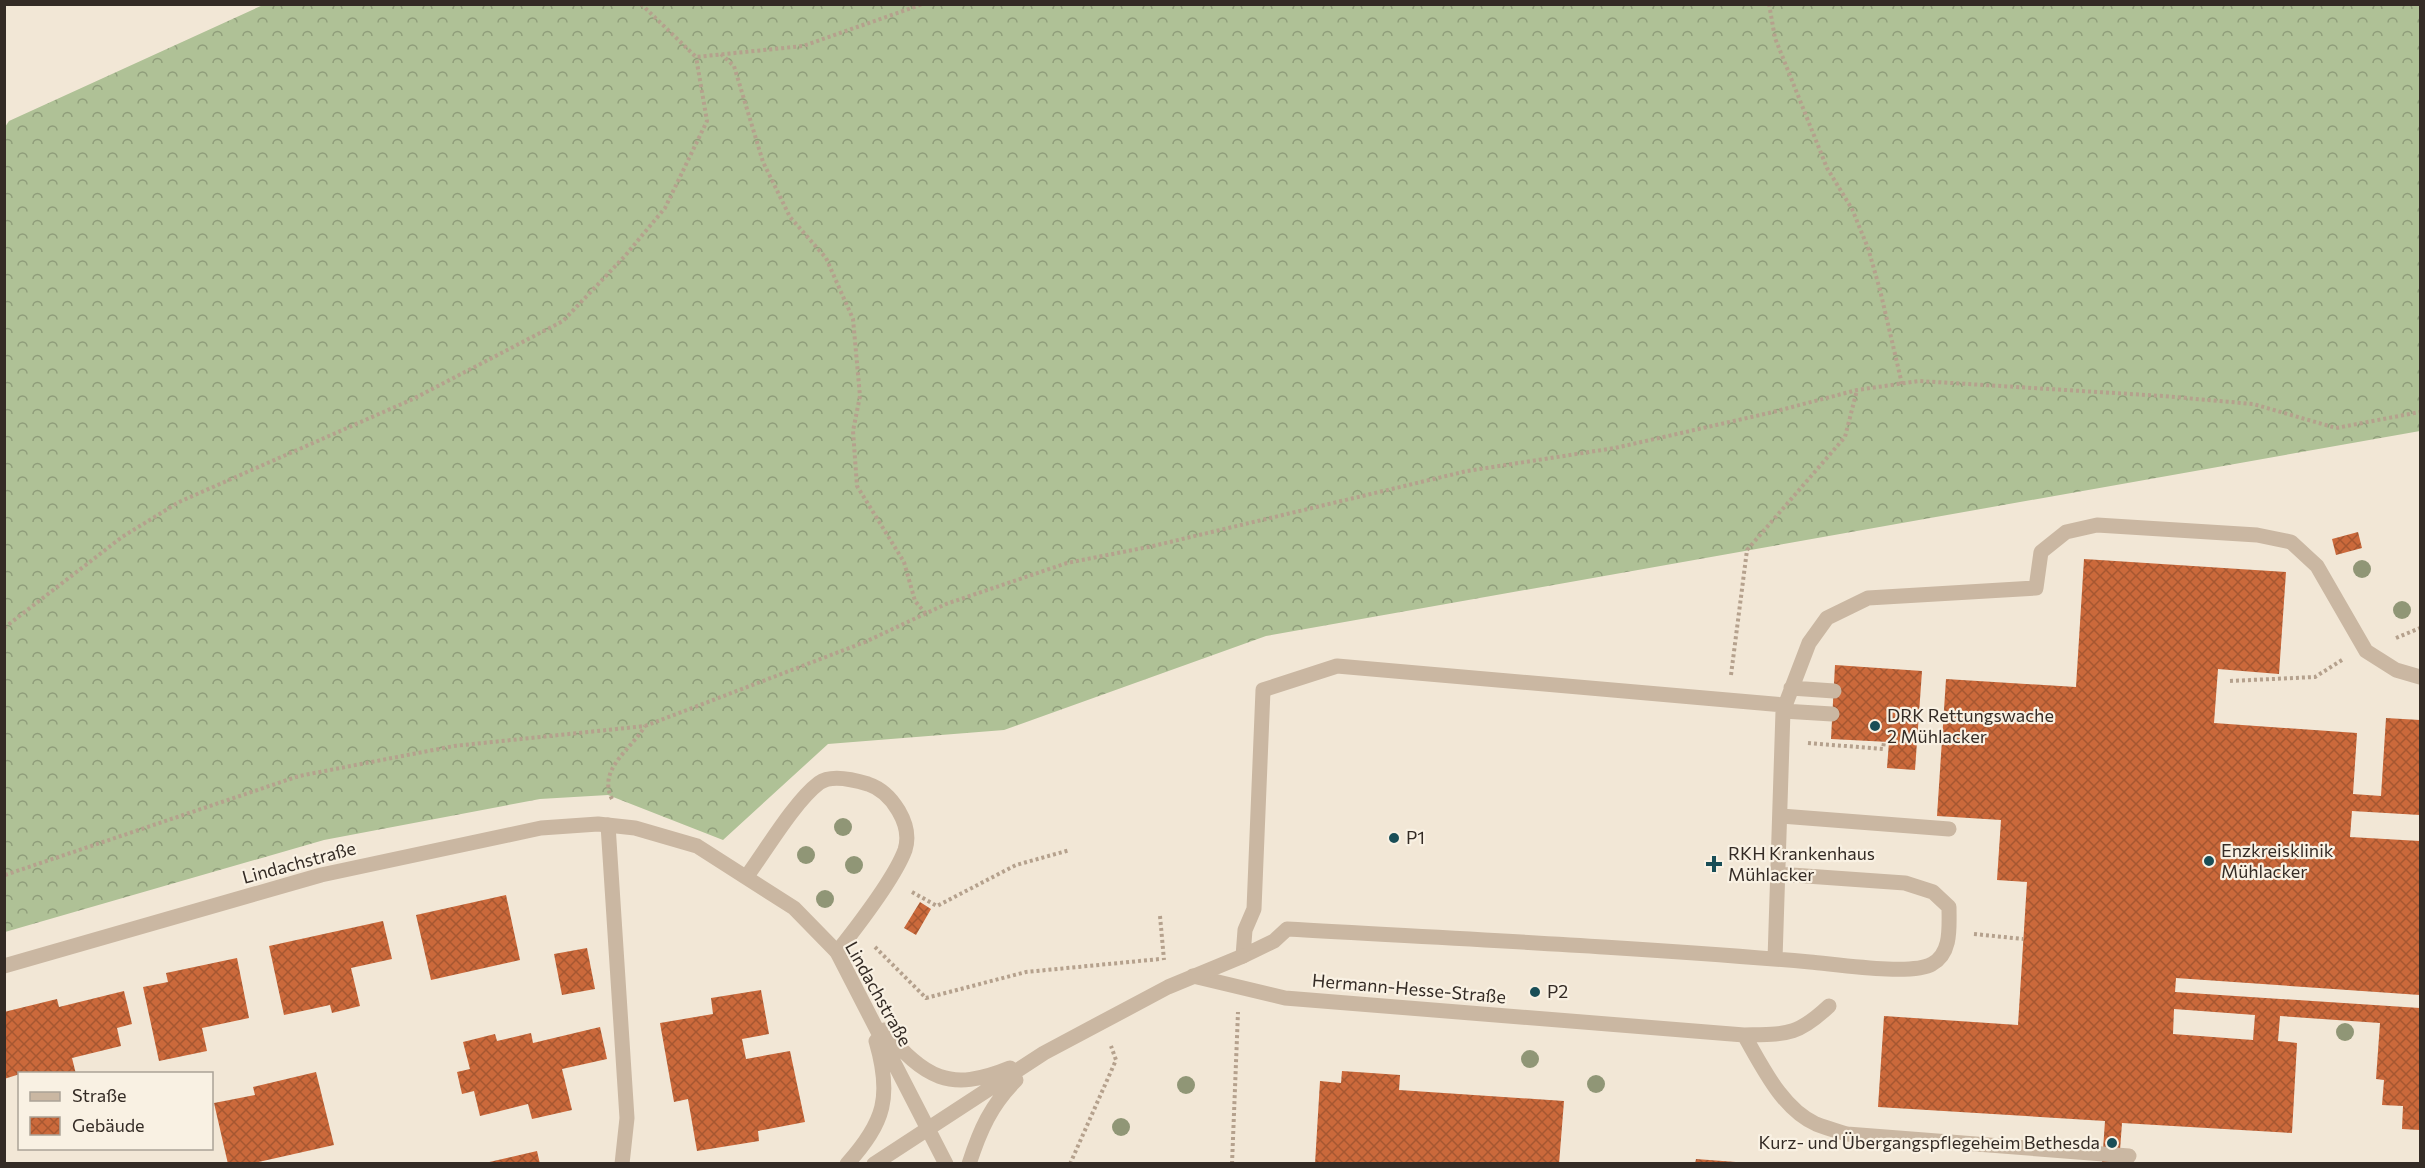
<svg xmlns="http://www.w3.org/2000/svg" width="2425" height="1168" viewBox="0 0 2425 1168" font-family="Commissioner,sans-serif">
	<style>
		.forest { fill: url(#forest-crowns) }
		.building { fill: url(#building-cross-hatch); fill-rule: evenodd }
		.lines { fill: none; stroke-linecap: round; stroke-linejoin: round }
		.path { stroke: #b5a18d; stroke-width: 4; stroke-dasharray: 3 3; stroke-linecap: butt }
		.service { stroke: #cab7a2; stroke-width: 15 }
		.minor { stroke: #cab7a2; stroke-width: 15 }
		.tree { fill: #909676 }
		.poi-dot { fill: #194e57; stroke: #f9f1e3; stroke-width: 2 }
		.labels { text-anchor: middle; stroke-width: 4.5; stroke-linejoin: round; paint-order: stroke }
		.poi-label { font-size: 18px; fill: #342b25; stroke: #f9f1e3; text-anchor: start }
		.street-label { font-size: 18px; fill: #342b25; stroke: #f9f1e3 }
	</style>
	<defs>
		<pattern id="forest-crowns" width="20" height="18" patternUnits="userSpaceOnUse" patternTransform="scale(1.5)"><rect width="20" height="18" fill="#afc196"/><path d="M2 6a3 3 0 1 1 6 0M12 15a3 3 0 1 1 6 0" fill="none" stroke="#8f9d7a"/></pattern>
		<pattern id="building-cross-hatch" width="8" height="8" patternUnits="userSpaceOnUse" patternTransform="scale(1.5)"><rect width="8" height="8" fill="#cb693b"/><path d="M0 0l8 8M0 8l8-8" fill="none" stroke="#a65731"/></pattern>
	</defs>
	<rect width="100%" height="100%" fill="#f2e7d6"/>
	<path class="forest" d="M 263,5 L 2420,5 L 2420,431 L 1266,636 L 1004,730 L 828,744 L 723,840 L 608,795 L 540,799 L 324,840 L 5,932 L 5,127 L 9,121 Z"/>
	<path class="building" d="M 2358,532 L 2362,548 L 2336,555 L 2332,539 Z
		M 2084,559 L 2286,572 L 2279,674 L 2218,669 L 2214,723 L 2357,733 L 2353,794 L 2381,796 L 2386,718 L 2420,720 L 2420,815 L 2352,811 L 2350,837 L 2420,841 L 2420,995 L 2176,978 L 2175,992 L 2420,1008 L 2420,1130 L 2402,1129 L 2403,1106 L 2382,1105 L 2384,1080 L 2376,1079 L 2380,1023 L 2280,1016 L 2278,1041 L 2297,1043 L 2292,1133 L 2122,1123 L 2119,1164 L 2102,1164 L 2105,1121 L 1878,1107 L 1884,1016 L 2018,1025 L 2027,882 L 1997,880 L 2001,820 L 1937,816 L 1946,679 L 2076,687 ZM 2174,1009 L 2255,1015 L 2253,1040 L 2173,1034 Z
		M 1835,665 L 1922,671 L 1915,770 L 1887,768 L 1889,742 L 1831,739 Z
		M 506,895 L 520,960 L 431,980 L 416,915 Z
		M 920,902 L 931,909 L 916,935 L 904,928 Z
		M 383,921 L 392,959 L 351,968 L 360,1006 L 332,1013 L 330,1005 L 284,1015 L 269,946 Z
		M 587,948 L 595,989 L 562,995 L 554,954 Z
		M 237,958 L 249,1018 L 202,1028 L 207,1051 L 159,1061 L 143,987 L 168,982 L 166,973 Z
		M 761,990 L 769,1034 L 742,1039 L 746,1059 L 790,1051 L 805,1122 L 758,1131 L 759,1141 L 697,1151 L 688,1099 L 674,1102 L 660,1023 L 713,1014 L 711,998 Z
		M 124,991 L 132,1024 L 117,1028 L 121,1046 L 72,1058 L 76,1074 L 20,1074 L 4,1079 L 4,1012 L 57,999 L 59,1007 Z
		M 600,1027 L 607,1059 L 562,1069 L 572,1110 L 532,1119 L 528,1104 L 480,1116 L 474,1091 L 462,1094 L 457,1072 L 470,1069 L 463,1042 L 495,1034 L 497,1041 L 531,1033 L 533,1043 Z
		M 1342,1071 L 1400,1075 L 1399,1090 L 1564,1101 L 1559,1164 L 1315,1164 L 1320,1081 L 1341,1083 Z
		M 316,1072 L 334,1145 L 250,1164 L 228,1164 L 214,1103 L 255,1095 L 253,1087 Z
		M 537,1151 L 540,1164 L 485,1164 L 485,1163 Z
		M 1696,1159 L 1736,1162 L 1736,1164 L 1695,1164 Z"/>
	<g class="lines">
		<path class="path" d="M 641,4 L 696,57 L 803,46 L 923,4
			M 1769,4 L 1775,38 L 1827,168 L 1852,209 L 1868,248 L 1880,290 L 1902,384
			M 721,54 L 734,66 L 763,162 L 790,217 L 826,258 L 853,319 L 860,396 L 853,431 L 857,486 L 904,562 L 915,601 L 926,614
			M 4,628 L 122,537 L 179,502 L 413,399 L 563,321 L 624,257 L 665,208 L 707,121 L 696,57
			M 2396,638 L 2420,628
			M 1731,675 L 1747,550 L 1845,437 L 1857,390
			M 2230,681 L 2315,677 L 2342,660
			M 1808,743 L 1883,749 L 1884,742
			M 612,799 C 597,769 631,750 645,726
			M 5,875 L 299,776 L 454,746 L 645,726 L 865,642 L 946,604 L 1067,563 L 1153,546 L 1467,471 L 1615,448 L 1769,413 L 1857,390 L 1919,381 L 2163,396 L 2253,404 L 2336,428 L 2420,412
			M 912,892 L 937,906 L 1016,865 L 1070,850
			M 1160,916 L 1164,960
			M 1974,934 L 2023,939
			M 875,947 L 926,998 L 1026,972 L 1160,959
			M 1070,1164 L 1116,1060 L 1111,1046
			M 1232,1164 L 1238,1012"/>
		<path class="service" d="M 1791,688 L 1834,691
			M 1783,711 L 1832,714
			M 1781,816 L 1949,829
			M 608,825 L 627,1118 L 622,1164
			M 1777,874 L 1905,883 L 1933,892 L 1949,907 C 1949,927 1952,953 1932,964 C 1912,976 1835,964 1810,962 C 1636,947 1461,939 1287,929 L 1274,941 L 1243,956 L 1245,930 L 1254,909 L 1263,690 L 1337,666 L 1784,705
			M 747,876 C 766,850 795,801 819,783 C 831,774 855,780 868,784 C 892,792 913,825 905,850 C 895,877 856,928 837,952
			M 1775,959 L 1783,711 L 1809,643 L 1827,618 L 1868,598 L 2036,588 L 2041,552 L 2066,532 L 2097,525 L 2257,535 L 2291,542 L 2317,566 L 2366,651 L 2396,670 L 2420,677
			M 1193,976 L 1285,998 L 1744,1035 C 1787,1034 1797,1036 1829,1006
			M 1744,1035 C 1762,1066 1782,1109 1816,1124 C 1826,1128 1837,1131 1847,1134 L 2129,1156"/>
		<path class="minor" d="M 4,966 L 321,875 L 541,828 L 598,824 L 635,828 L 697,846 L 794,908 L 837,952 L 946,1164
			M 884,1030 C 925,1078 949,1093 1010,1068
			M 847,1164 C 885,1122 892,1096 876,1041
			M 874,1164 L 1044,1053 L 1168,987 L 1243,956
			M 969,1164 C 980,1130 991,1105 1016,1080"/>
	</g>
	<g class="tree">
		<circle cx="2362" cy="569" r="9"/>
		<circle cx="2402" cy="610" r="9"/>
		<circle cx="843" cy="827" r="9"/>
		<circle cx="806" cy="855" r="9"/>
		<circle cx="854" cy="865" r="9"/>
		<circle cx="825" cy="899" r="9"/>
		<circle cx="2345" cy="1032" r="9"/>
		<circle cx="1530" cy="1059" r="9"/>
		<circle cx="1596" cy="1084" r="9"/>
		<circle cx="1186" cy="1085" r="9"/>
		<circle cx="1121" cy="1127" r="9"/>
	</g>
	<g class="poi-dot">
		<circle cx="1875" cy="726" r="6"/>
		<circle cx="1394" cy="838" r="6"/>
		<circle cx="2209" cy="861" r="6"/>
		<path d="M1711 855h6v6h6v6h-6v6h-6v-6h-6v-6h6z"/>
		<circle cx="1535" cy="992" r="6"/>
		<circle cx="2112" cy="1143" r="6"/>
	</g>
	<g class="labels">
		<g class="poi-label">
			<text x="1887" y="722">DRK Rettungswache<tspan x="1887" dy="21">2 Mühlacker</tspan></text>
			<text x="1406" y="844">P1</text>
			<text x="2221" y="857">Enzkreisklinik<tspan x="2221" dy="21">Mühlacker</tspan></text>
			<text x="1728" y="860">RKH Krankenhaus<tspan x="1728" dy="21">Mühlacker</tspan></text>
			<text x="1547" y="998">P2</text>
			<text x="2100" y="1149" text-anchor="end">Kurz- und Übergangspflegeheim Bethesda</text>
		</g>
		<g class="street-label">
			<text transform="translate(299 863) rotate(-15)" y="6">Lindachstraße</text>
			<text transform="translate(1409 989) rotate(5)" y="6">Hermann-Hesse-Straße</text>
			<text transform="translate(878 994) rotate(61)" y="6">Lindachstraße</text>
		</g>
	</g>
	<rect width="2425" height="1168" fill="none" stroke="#342b25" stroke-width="12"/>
	<rect x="18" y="1072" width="195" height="78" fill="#f9f1e3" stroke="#aaa297" stroke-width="1.5"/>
	<rect x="30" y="1092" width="30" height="9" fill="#cab7a2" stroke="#aaa297" stroke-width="1.5"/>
	<text x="72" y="1102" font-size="18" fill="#342b25">Straße</text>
	<rect x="30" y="1117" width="30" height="18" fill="url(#building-cross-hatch)" stroke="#aaa297" stroke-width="1.5"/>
	<text x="72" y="1132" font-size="18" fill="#342b25">Gebäude</text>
</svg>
